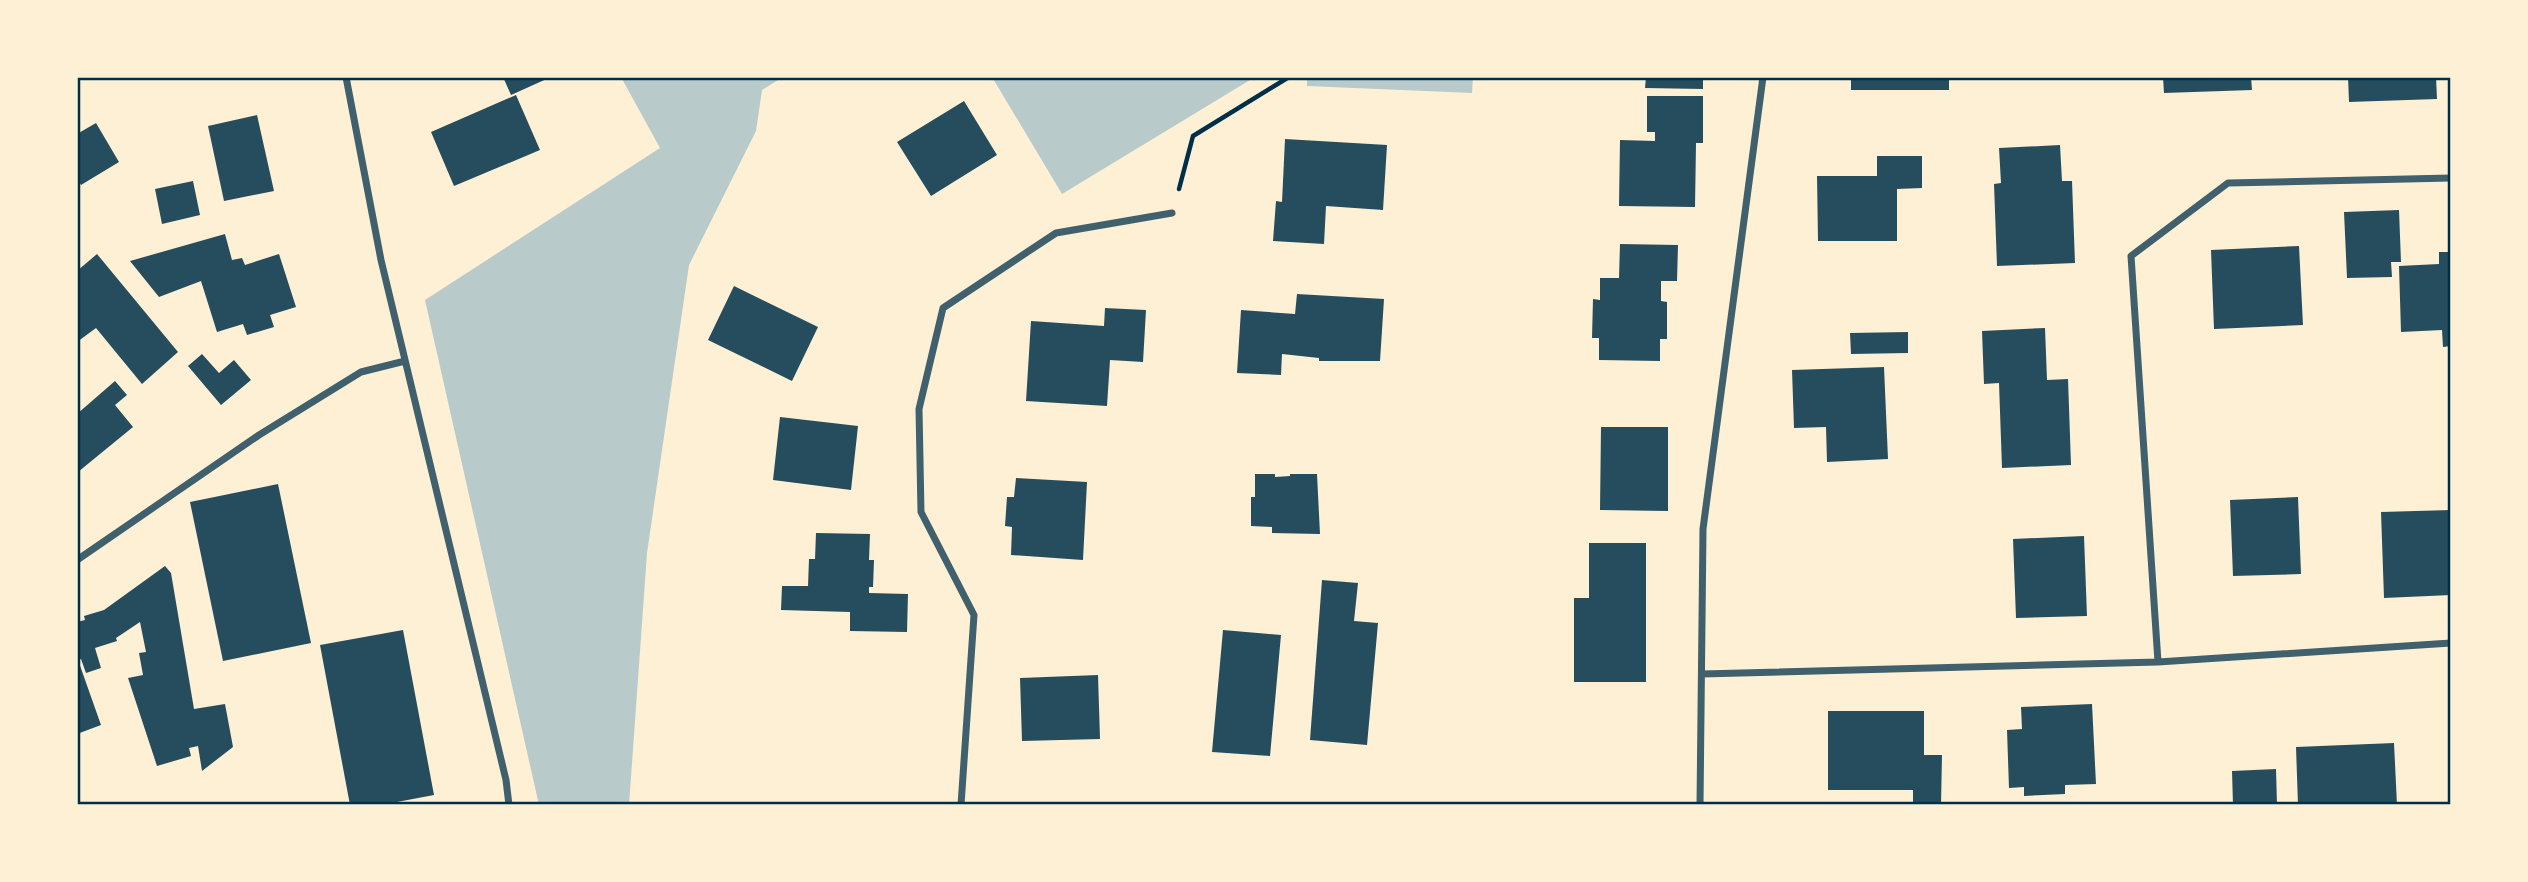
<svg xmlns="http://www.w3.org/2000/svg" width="2528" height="882" viewBox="0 0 2528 882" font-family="Barlow,sans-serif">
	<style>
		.green { fill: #b9caca }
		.building { fill: #264d5e }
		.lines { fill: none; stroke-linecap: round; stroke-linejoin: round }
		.path { stroke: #003049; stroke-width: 4.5 }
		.minor { stroke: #3f606c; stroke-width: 7 }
		.neatline { fill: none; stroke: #003049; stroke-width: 2.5 }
	</style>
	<rect width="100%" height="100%" fill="#fdf0d5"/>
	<path class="green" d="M 621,77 L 783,77 L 762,90 L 756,131 L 689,265 L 647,553 L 629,805 L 539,805 L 425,300 L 660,148 Z
		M 992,77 L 1255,77 L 1062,194 Z
		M 1307,77 L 1473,77 L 1472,93 L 1307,86 Z"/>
	<path class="building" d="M 503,77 L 551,77 L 511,95 Z
		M 1646,77 L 1703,77 L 1703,89 L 1645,88 Z
		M 1851,77 L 1949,77 L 1949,90 L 1851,90 Z
		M 2163,77 L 2251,77 L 2252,90 L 2164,93 Z
		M 2348,77 L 2436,77 L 2437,99 L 2349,102 Z
		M 516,95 L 540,150 L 454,186 L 431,132 Z
		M 1647,96 L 1703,96 L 1703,143 L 1696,143 L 1695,207 L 1619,206 L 1620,140 L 1655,141 L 1655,132 L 1647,132 Z
		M 964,101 L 997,155 L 931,196 L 897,142 Z
		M 257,115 L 274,191 L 224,201 L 208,126 Z
		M 96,123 L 119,162 L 81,185 L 77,178 L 77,134 Z
		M 1285,139 L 1387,145 L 1383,210 L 1326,206 L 1324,244 L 1273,241 L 1276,201 L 1282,202 Z
		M 2060,145 L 2062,181 L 2072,181 L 2075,263 L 1997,266 L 1994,184 L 2001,183 L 1999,148 Z
		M 1877,156 L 1922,156 L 1922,188 L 1897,189 L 1897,241 L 1818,241 L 1817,176 L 1877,176 Z
		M 193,181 L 200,215 L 162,224 L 155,189 Z
		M 2399,210 L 2401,262 L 2391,262 L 2392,277 L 2347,278 L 2344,212 Z
		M 225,234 L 232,260 L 242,258 L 245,265 L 279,254 L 296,307 L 270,315 L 274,327 L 247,335 L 243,324 L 217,332 L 201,281 L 159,297 L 130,261 Z
		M 1620,244 L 1678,245 L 1677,281 L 1661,281 L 1661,301 L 1667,302 L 1667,339 L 1660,339 L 1660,361 L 1599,360 L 1599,338 L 1592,338 L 1593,299 L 1600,300 L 1600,278 L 1619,278 Z
		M 2299,246 L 2303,325 L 2214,329 L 2211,250 Z
		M 2439,252 L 2451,252 L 2451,346 L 2443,347 L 2442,330 L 2401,332 L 2399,266 L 2439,264 Z
		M 97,254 L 178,352 L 142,384 L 96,328 L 77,342 L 77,271 Z
		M 734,286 L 818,327 L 792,381 L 708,340 Z
		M 1297,294 L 1384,299 L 1380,361 L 1319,361 L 1319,358 L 1282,354 L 1281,375 L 1237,373 L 1241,310 L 1295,314 Z
		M 1105,308 L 1146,310 L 1143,362 L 1110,360 L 1107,406 L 1026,401 L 1031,321 L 1104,326 Z
		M 2045,328 L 2047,380 L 2068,379 L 2071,465 L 2002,468 L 1999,383 L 1984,384 L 1982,331 Z
		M 1908,332 L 1908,353 L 1851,354 L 1850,333 Z
		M 202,354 L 219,373 L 234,360 L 251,380 L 221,405 L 188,366 Z
		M 1884,367 L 1888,459 L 1827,462 L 1826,427 L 1794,428 L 1792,370 Z
		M 115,381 L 127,395 L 115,405 L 133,427 L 78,472 L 77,414 Z
		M 780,417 L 858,426 L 851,490 L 773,480 Z
		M 1601,427 L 1668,427 L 1668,511 L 1600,510 Z
		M 1255,474 L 1275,474 L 1275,477 L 1290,476 L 1290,474 L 1317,474 L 1320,534 L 1272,533 L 1272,527 L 1251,526 L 1251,497 L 1255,497 Z
		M 1016,478 L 1087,482 L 1083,560 L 1011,555 L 1012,527 L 1005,526 L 1007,497 L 1014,497 Z
		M 278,484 L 311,643 L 223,661 L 190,502 Z
		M 2298,497 L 2301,574 L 2233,576 L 2230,500 Z
		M 2451,510 L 2451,595 L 2384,598 L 2381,512 Z
		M 816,533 L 870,534 L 869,560 L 874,560 L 873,587 L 869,587 L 869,593 L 908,594 L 907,632 L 850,631 L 850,612 L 781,610 L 782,586 L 808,586 L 809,559 L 815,559 Z
		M 2084,536 L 2087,616 L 2016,618 L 2013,539 Z
		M 1589,543 L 1646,543 L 1646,682 L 1574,682 L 1574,598 L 1589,598 Z
		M 165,566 L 171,573 L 194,709 L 225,704 L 233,747 L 202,771 L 198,746 L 189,748 L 191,756 L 157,766 L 128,678 L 143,675 L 139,653 L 146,652 L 140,622 L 116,638 L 117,641 L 95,648 L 101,668 L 86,673 L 81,659 L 78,660 L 101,725 L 77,734 L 77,622 L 85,620 L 84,616 L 104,610 Z
		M 1322,580 L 1358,583 L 1354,621 L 1378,623 L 1367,745 L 1310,740 Z
		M 403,630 L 434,795 L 381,805 L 350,805 L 320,645 Z
		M 1223,630 L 1281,635 L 1270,756 L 1212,752 Z
		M 1098,675 L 1100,739 L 1022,741 L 1020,678 Z
		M 2092,704 L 2096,784 L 2065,785 L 2065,794 L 2024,796 L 2024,787 L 2009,788 L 2007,730 L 2022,729 L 2021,707 Z
		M 1828,711 L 1924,711 L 1924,755 L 1942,755 L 1941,805 L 1913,805 L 1913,790 L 1828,790 Z
		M 2394,743 L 2397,805 L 2298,805 L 2296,747 Z
		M 2276,769 L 2277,805 L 2233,805 L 2232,771 Z"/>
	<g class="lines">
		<path class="path" d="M 1179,189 L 1193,136 L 1289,77"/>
		<path class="minor" d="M 346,77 L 381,260 L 506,780 L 509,805
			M 2451,178 L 2228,183 L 2131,256 L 2158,662 L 2451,643
			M 77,560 L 259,435 L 361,372 L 405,361
			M 1702,674 L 2158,662
			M 961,805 L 974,615 L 921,512 L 919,409 L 943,308 L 1056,233 L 1172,213
			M 1700,805 L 1703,529 L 1763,77"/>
	</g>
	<rect width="2528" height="882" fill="none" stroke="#fdf0d5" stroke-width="158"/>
	<rect x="79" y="79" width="2370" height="724" class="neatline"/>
</svg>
